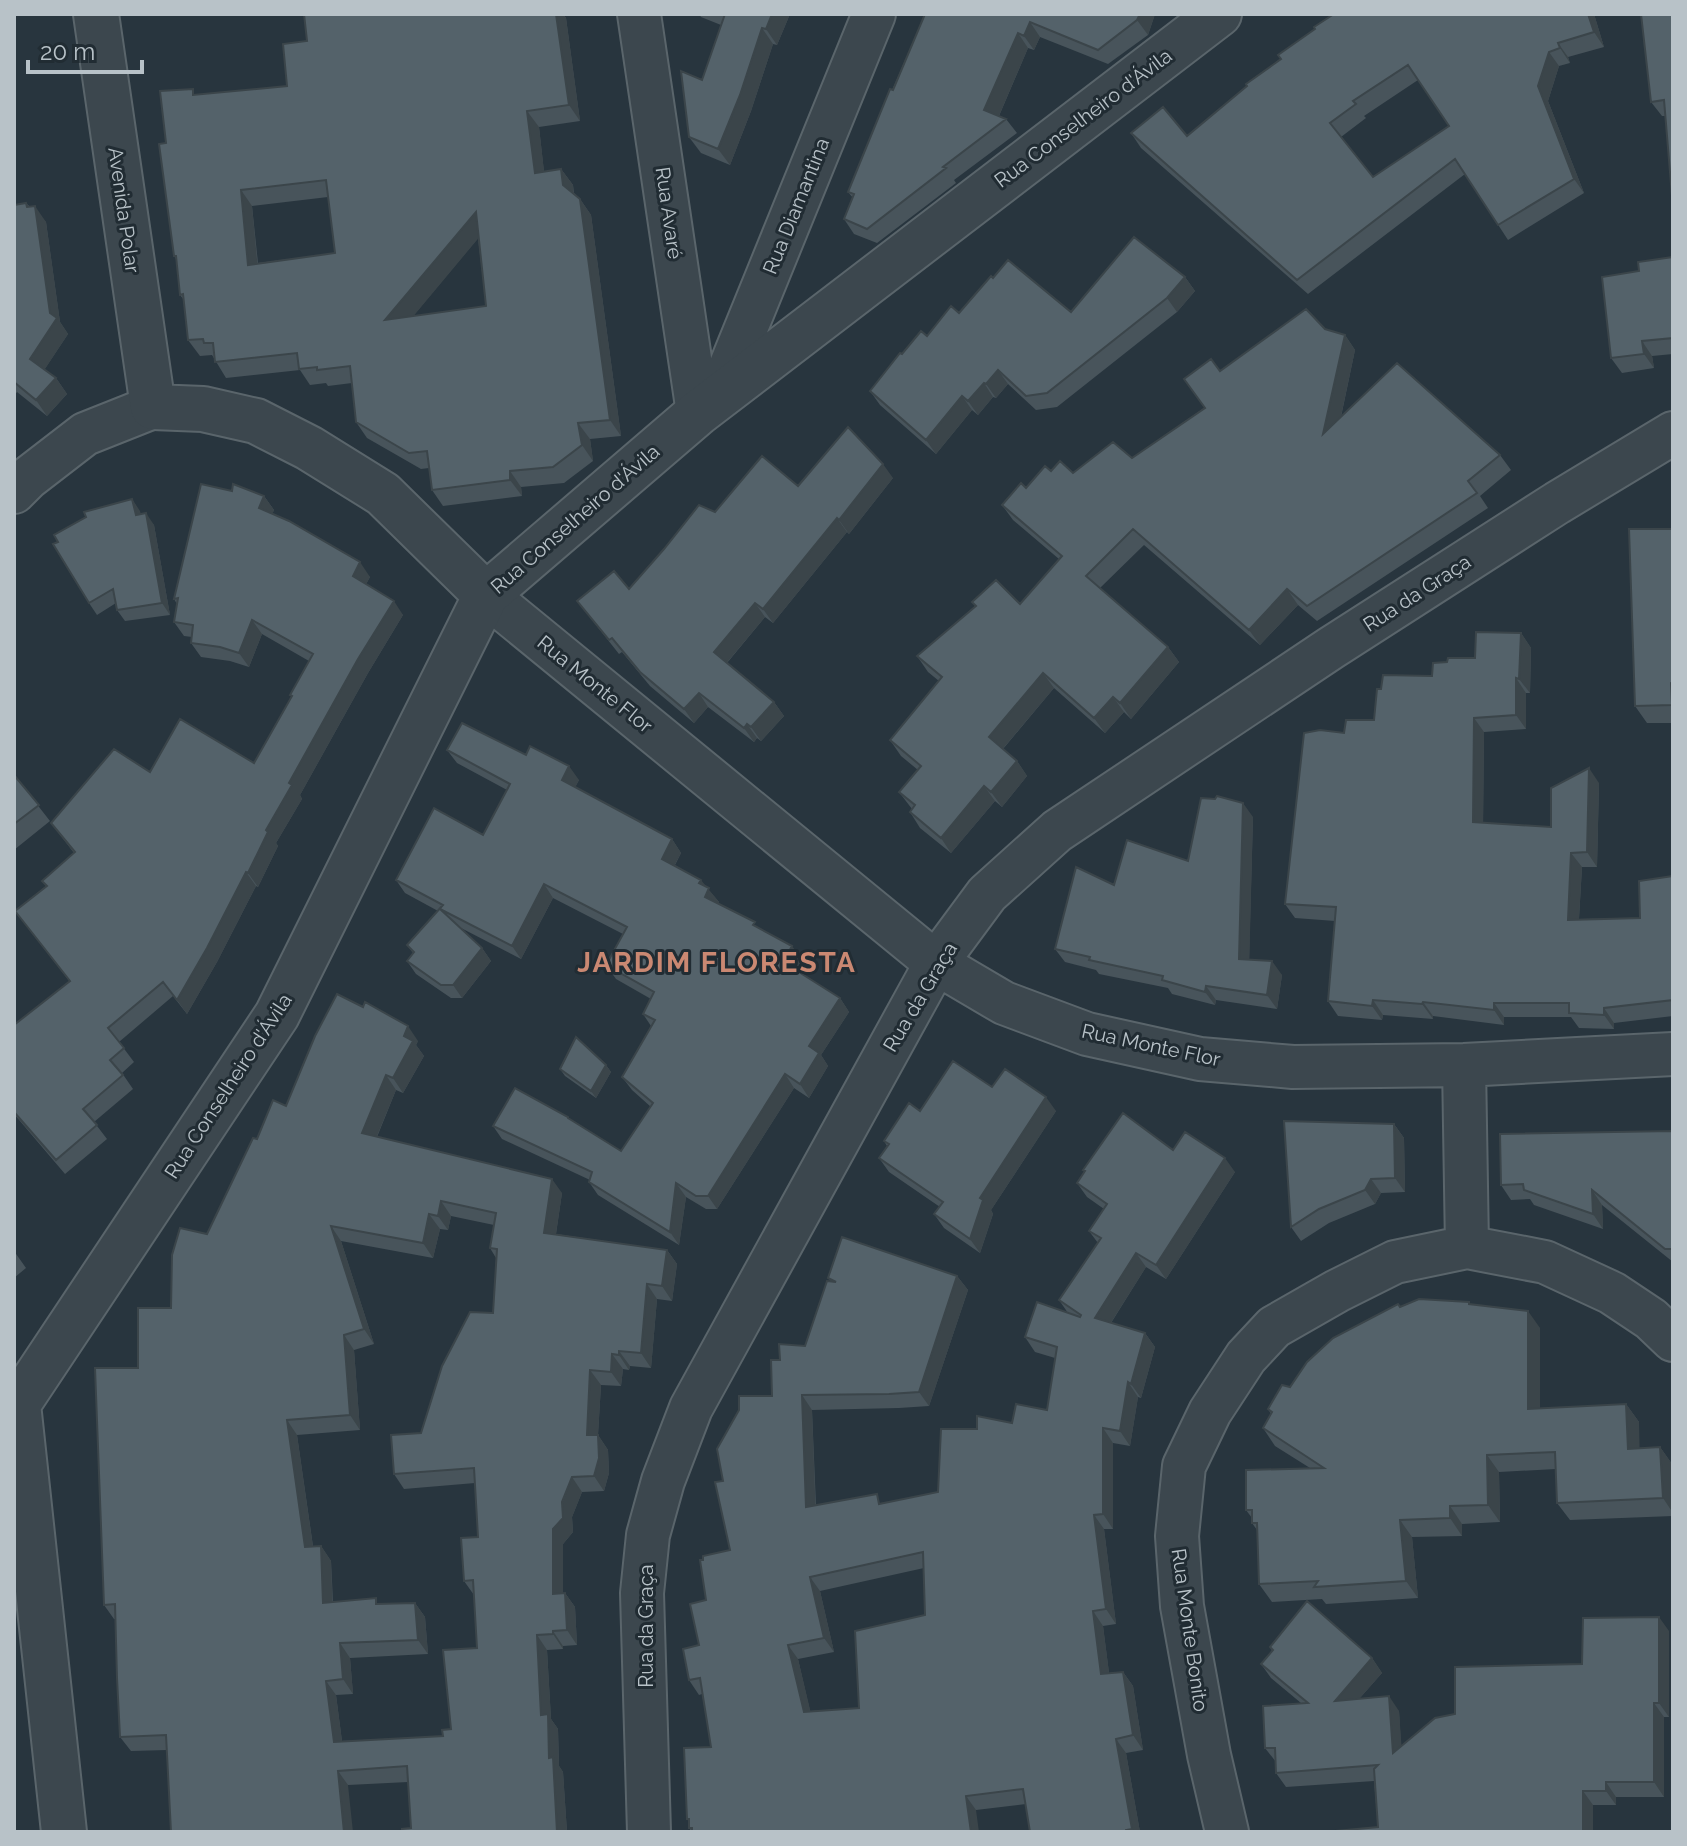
<svg xmlns="http://www.w3.org/2000/svg" width="1687" height="1846" viewBox="0 0 1687 1846" font-family="Raleway,sans-serif">
	<style>
		.lines { fill: none; stroke-linecap: round; stroke-linejoin: round }
		.minor-casing { stroke: #5a656b; stroke-width: 46 }
		.tertiary-casing { stroke: #5a656b; stroke-width: 48 }
		.minor { stroke: #3c474e; stroke-width: 42 }
		.tertiary { stroke: #3c474e; stroke-width: 44 }
		.wall { fill: #48545b; fill-rule: evenodd }
		.shaded-wall { fill: #3b454a }
		.building { fill: #54626a; stroke: #3b454a; stroke-width: 2; fill-rule: evenodd }
		.labels { text-anchor: middle; stroke-width: 6; stroke-linejoin: round; paint-order: stroke }
		.street-label { font-size: 20px; fill: #b8c2c8; stroke: #212c33 }
		.district-label { font-size: 28px; font-weight: bold; letter-spacing: 2px; fill: #ca8872; stroke: #212c33 }
	</style>
	<rect width="100%" height="100%" fill="#28353e"/>
	<g class="lines">
		<g class="minor-casing">
			<path id="minor" d="M 639,14 L 698,413
				M 718,397 L 874,14
				M 14,492 L 28,478 L 85,434 L 153,407
				M 486,595 L 936,963 L 1004,1003 L 1087,1034 L 1200,1059 L 1293,1067 L 1464,1065 L 1673,1054
				M 1464,1065 L 1467,1247
				M 649,1832 L 642,1593 L 648,1535 L 663,1481 L 691,1408 L 936,963 L 987,894 L 1057,831 L 1331,648 L 1557,503 L 1673,433
				M 1227,1832 L 1209,1755 L 1182,1606 L 1177,1536 L 1184,1466 L 1210,1412 L 1246,1357 L 1274,1327 L 1337,1291 L 1395,1262 L 1467,1247 L 1545,1262 L 1612,1293 L 1651,1319 L 1673,1340"/>
		</g>
		<g class="tertiary-casing">
			<path id="tertiary" d="M 96,14 L 153,407 L 203,409 L 256,421 L 309,448 L 383,494 L 486,595
				M 64,1832 L 18,1404 L 277,1015 L 486,595 L 698,413 L 1219,14"/>
		</g>
		<use href="#minor" class="minor"/>
		<use href="#tertiary" class="tertiary"/>
	</g>
	<path class="wall" d="M 304,14 L 563,14 L 566,18 L 580,121 L 539,127 L 544,172 L 561,169 L 573,185 L 574,193 L 580,199 L 591,215 L 621,436 L 590,439 L 593,461 L 564,483 L 521,487 L 522,496 L 443,506 L 432,490 L 429,468 L 421,469 L 367,438 L 356,422 L 352,383 L 328,386 L 326,383 L 310,385 L 300,370 L 226,378 L 212,355 L 200,356 L 188,340 L 184,300 L 180,295 L 176,259 L 174,256 L 166,143 L 197,95 L 287,86 L 307,41 ZM 328,197 L 335,253 L 258,263 L 252,206 ZM 478,238 L 486,306 L 413,316 Z
		M 699,14 L 790,14 L 777,45 L 773,44 L 751,111 L 730,165 L 701,153 L 689,137 L 702,80 L 721,25 L 701,17 Z
		M 925,14 L 1155,14 L 1148,35 L 1108,64 L 1040,37 L 1034,50 L 1028,48 L 999,116 L 1006,119 L 1017,133 L 954,180 L 956,183 L 877,243 L 854,234 L 844,219 L 853,198 L 848,192 Z
		M 1334,14 L 1594,14 L 1604,47 L 1568,57 L 1570,63 L 1559,66 L 1548,101 L 1584,193 L 1508,240 L 1465,174 L 1308,294 L 1141,148 L 1131,133 L 1187,136 ZM 1418,80 L 1449,126 L 1373,177 L 1341,137 L 1366,118 L 1364,116 Z
		M 1673,14 L 1665,116 L 1662,116 L 1651,102 Z
		M 26,203 L 46,222 L 60,322 L 68,334 L 44,370 L 56,378 L 67,394 L 47,416 L 17,392 L 14,396 L 14,205 Z
		M 1673,257 L 1673,354 L 1652,356 L 1654,368 L 1622,373 L 1611,358 L 1639,271 Z
		M 1185,277 L 1195,291 L 1177,312 L 1057,407 L 1036,410 L 1008,384 L 996,398 L 993,397 L 978,415 L 972,410 L 936,454 L 880,405 L 870,391 L 902,354 L 959,313 L 1071,312 Z
		M 1325,329 L 1345,335 L 1355,350 L 1341,417 L 1500,455 L 1511,470 L 1480,496 L 1488,508 L 1317,621 L 1298,605 L 1260,645 L 1144,545 L 1100,588 L 1168,647 L 1179,662 L 1131,719 L 1124,712 L 1105,733 L 1054,688 L 1003,749 L 1017,761 L 1027,776 L 1002,807 L 995,801 L 951,853 L 920,828 L 910,812 L 912,809 L 899,792 L 918,770 L 901,756 L 890,740 L 939,681 L 928,672 L 917,656 L 975,606 L 1020,604 L 1059,559 L 1013,520 L 1002,505 L 1051,471 L 1073,473 L 1132,458 L 1204,408 L 1220,371 Z
		M 893,478 L 849,534 L 847,532 L 773,623 L 765,617 L 727,663 L 774,702 L 784,716 L 761,741 L 757,738 L 754,742 L 708,707 L 694,723 L 650,686 L 622,652 L 619,654 L 577,601 L 629,589 L 715,512 L 798,486 Z
		M 232,491 L 264,496 L 274,510 L 272,514 L 370,577 L 366,584 L 403,615 L 368,673 L 300,795 L 302,799 L 276,843 L 278,846 L 258,887 L 256,886 L 217,962 L 187,1014 L 173,996 L 119,1042 L 134,1062 L 122,1073 L 133,1089 L 94,1122 L 107,1139 L 65,1174 L 14,1114 L 14,1025 L 70,982 L 15,911 L 46,886 L 42,881 L 74,853 L 51,823 L 150,772 L 254,763 L 292,698 L 290,695 L 309,661 L 262,634 L 249,667 L 230,661 L 201,657 L 191,643 L 192,637 L 184,636 L 174,622 L 177,604 L 174,599 Z
		M 132,499 L 141,514 L 154,525 L 170,615 L 125,621 L 117,610 L 116,603 L 97,615 L 89,603 Z
		M 1673,529 L 1673,723 L 1647,723 L 1635,706 Z
		M 1521,633 L 1531,648 L 1530,693 L 1526,693 L 1526,729 L 1484,732 L 1483,823 L 1551,827 L 1599,783 L 1597,867 L 1582,867 L 1579,919 L 1640,918 L 1673,876 L 1673,1016 L 1614,1023 L 1614,1029 L 1579,1028 L 1571,1017 L 1504,1017 L 1504,1025 L 1433,1016 L 1433,1019 L 1383,1015 L 1382,1020 L 1338,1016 L 1328,1001 L 1335,921 L 1295,918 L 1285,904 L 1344,733 L 1374,720 L 1381,689 L 1432,676 L 1447,662 L 1475,658 Z
		M 447,750 L 579,780 L 575,787 L 672,839 L 681,853 L 675,865 L 706,887 L 719,902 L 718,903 L 759,928 L 802,959 L 796,970 L 840,998 L 849,1012 L 821,1055 L 828,1066 L 809,1098 L 794,1088 L 717,1209 L 706,1209 L 686,1197 L 679,1245 L 598,1195 L 589,1182 L 590,1180 L 502,1139 L 493,1126 L 570,1120 L 621,1151 L 651,1107 L 632,1090 L 622,1077 L 651,1026 L 643,1014 L 651,999 L 616,979 L 606,965 L 623,934 L 553,898 L 521,959 L 461,928 L 482,948 L 491,961 L 462,998 L 451,998 L 416,974 L 407,961 L 413,953 L 407,945 L 438,911 L 405,893 L 396,880 L 483,835 L 507,790 L 457,763 Z
		M 14,775 L 50,821 L 14,850 Z
		M 1253,817 L 1249,960 L 1282,975 L 1277,1009 L 1216,1000 L 1215,1005 L 1172,994 L 1168,988 L 1099,974 L 1096,970 L 1065,962 L 1055,949 L 1114,885 L 1188,861 Z
		M 418,1041 L 416,1045 L 424,1056 L 403,1093 L 396,1090 L 377,1137 L 562,1193 L 556,1234 L 667,1250 L 677,1264 L 672,1301 L 657,1299 L 651,1368 L 630,1366 L 629,1370 L 623,1369 L 621,1386 L 601,1385 L 598,1435 L 608,1450 L 609,1473 L 604,1491 L 582,1492 L 572,1517 L 573,1532 L 563,1544 L 563,1593 L 565,1593 L 575,1607 L 577,1645 L 563,1646 L 563,1649 L 547,1650 L 551,1719 L 558,1729 L 559,1766 L 563,1772 L 567,1832 L 402,1832 L 411,1828 L 408,1782 L 348,1785 L 167,1750 L 131,1751 L 120,1737 L 116,1619 L 114,1619 L 104,1605 L 138,1368 L 171,1308 L 207,1234 L 257,1139 L 286,1106 ZM 451,1216 L 494,1225 L 490,1248 L 496,1258 L 493,1313 L 421,1433 L 394,1474 L 404,1489 L 475,1483 L 478,1537 L 464,1581 L 474,1595 L 477,1648 L 451,1729 L 443,1736 L 342,1741 L 336,1695 L 353,1694 L 350,1658 L 428,1654 L 425,1617 L 415,1603 L 380,1604 L 333,1602 L 331,1561 L 321,1546 L 313,1546 L 297,1435 L 360,1430 L 354,1350 L 374,1344 L 341,1241 L 433,1258 L 440,1229 L 448,1230 Z
		M 606,1065 L 611,1072 L 596,1098 L 565,1076 L 560,1069 Z
		M 992,1087 L 1056,1111 L 991,1210 L 993,1214 L 980,1253 L 944,1228 L 934,1214 L 940,1207 L 889,1172 L 879,1158 L 887,1146 L 884,1141 L 920,1111 Z
		M 1394,1124 L 1404,1138 L 1405,1192 L 1381,1193 L 1375,1204 L 1329,1223 L 1301,1241 L 1291,1227 Z
		M 1673,1131 L 1673,1262 L 1602,1205 L 1603,1229 L 1534,1205 L 1530,1199 L 1511,1200 L 1501,1185 Z
		M 1173,1150 L 1235,1172 L 1166,1279 L 1146,1267 L 1111,1323 L 1145,1333 L 1155,1347 L 1141,1398 L 1138,1397 L 1130,1446 L 1113,1443 L 1113,1529 L 1104,1529 L 1116,1624 L 1103,1626 L 1109,1673 L 1123,1672 L 1133,1686 L 1143,1750 L 1126,1753 L 1140,1832 L 1030,1832 L 1026,1804 L 976,1810 L 692,1832 L 689,1828 L 689,1822 L 687,1819 L 711,1747 L 702,1694 L 699,1695 L 689,1680 L 699,1645 L 706,1600 L 730,1550 L 723,1481 L 772,1396 L 780,1360 L 805,1346 L 831,1282 L 828,1278 L 957,1276 L 968,1290 L 929,1406 L 899,1408 L 812,1410 L 816,1506 L 884,1503 L 938,1492 L 977,1429 L 1012,1423 L 1047,1410 L 1055,1358 L 1035,1352 L 1025,1337 L 1068,1313 L 1059,1300 L 1098,1243 L 1089,1231 L 1104,1209 L 1087,1197 L 1077,1183 L 1084,1172 L 1083,1170 ZM 924,1568 L 925,1615 L 859,1708 L 810,1711 L 798,1659 L 834,1652 L 820,1591 Z
		M 14,1251 L 26,1268 L 14,1278 Z
		M 1470,1304 L 1540,1328 L 1540,1408 L 1626,1404 L 1639,1422 L 1639,1448 L 1660,1447 L 1672,1464 L 1673,1516 L 1570,1520 L 1557,1503 L 1556,1469 L 1499,1472 L 1500,1522 L 1462,1524 L 1462,1536 L 1412,1537 L 1418,1598 L 1326,1604 L 1322,1599 L 1272,1602 L 1259,1584 L 1257,1530 L 1252,1523 L 1252,1518 L 1246,1510 L 1310,1468 L 1275,1446 L 1263,1428 L 1271,1414 L 1268,1409 L 1290,1387 L 1400,1307 Z
		M 1669,1631 L 1669,1717 L 1664,1717 L 1664,1797 L 1616,1797 L 1616,1805 L 1593,1805 L 1593,1832 L 1378,1827 L 1374,1781 L 1286,1787 L 1276,1773 L 1276,1762 L 1265,1748 L 1301,1703 L 1271,1678 L 1261,1664 L 1272,1651 L 1270,1647 L 1372,1658 L 1382,1673 L 1359,1699 L 1399,1711 L 1401,1746 L 1455,1714 Z"/>
	<path class="shaded-wall" d="M 556,14 L 563,14 L 566,18 L 580,121 L 569,105 Z
		M 772,14 L 790,14 L 777,45 L 766,29 Z
		M 1140,14 L 1155,14 L 1148,35 L 1137,20 Z
		M 1588,14 L 1594,14 L 1604,47 L 1594,32 Z
		M 1030,22 L 1040,37 L 1034,50 L 1024,36 Z
		M 762,28 L 773,44 L 751,111 L 730,165 L 718,149 Z
		M 1018,33 L 1028,48 L 995,125 L 984,110 Z
		M 1558,43 L 1568,57 L 1570,63 L 1560,48 Z
		M 1549,52 L 1559,66 L 1548,101 L 1584,193 L 1574,179 L 1538,86 Z
		M 527,111 L 539,127 L 546,189 L 535,173 Z
		M 561,169 L 573,185 L 574,201 L 563,185 Z
		M 241,190 L 252,206 L 259,281 L 248,265 Z
		M 580,199 L 591,215 L 621,436 L 610,420 Z
		M 26,203 L 36,218 L 35,206 L 46,222 L 60,322 L 68,334 L 41,375 L 30,359 L 50,313 Z
		M 476,212 L 487,228 L 396,337 L 385,320 Z
		M 1185,277 L 1195,291 L 1177,312 L 1167,298 Z
		M 1345,335 L 1355,350 L 1334,449 L 1323,434 Z
		M 1642,341 L 1652,356 L 1654,368 L 1644,354 Z
		M 998,370 L 1008,384 L 996,398 L 986,384 Z
		M 56,378 L 67,394 L 47,416 L 36,400 Z
		M 984,383 L 993,397 L 978,415 L 968,401 Z
		M 962,396 L 972,410 L 936,454 L 926,440 Z
		M 578,423 L 590,439 L 593,461 L 582,445 Z
		M 883,464 L 893,478 L 849,534 L 839,520 Z
		M 510,471 L 521,487 L 522,496 L 510,480 Z
		M 264,496 L 274,510 L 269,522 L 259,508 Z
		M 132,499 L 140,511 L 144,527 L 136,515 Z
		M 146,513 L 154,525 L 170,615 L 162,603 Z
		M 837,518 L 847,532 L 773,623 L 763,609 Z
		M 360,562 L 370,577 L 363,590 L 353,576 Z
		M 1287,589 L 1298,605 L 1260,645 L 1249,630 Z
		M 394,601 L 403,615 L 368,673 L 300,795 L 302,799 L 276,843 L 278,846 L 258,887 L 248,873 L 266,830 L 289,783 L 358,659 Z
		M 755,603 L 765,617 L 724,666 L 714,652 Z
		M 252,620 L 262,634 L 249,667 L 239,653 Z
		M 1521,633 L 1531,648 L 1530,693 L 1519,679 Z
		M 1168,647 L 1179,662 L 1131,719 L 1120,703 Z
		M 1043,673 L 1054,688 L 1000,752 L 989,737 Z
		M 1516,678 L 1526,693 L 1526,729 L 1516,715 Z
		M 1671,683 L 1673,686 L 1673,707 L 1672,705 Z
		M 699,693 L 708,707 L 694,723 L 684,709 Z
		M 1113,697 L 1124,712 L 1105,733 L 1094,718 Z
		M 774,702 L 784,716 L 761,741 L 751,727 Z
		M 1474,718 L 1484,732 L 1483,837 L 1473,822 Z
		M 747,724 L 757,738 L 754,742 L 744,728 Z
		M 1017,761 L 1027,776 L 1002,807 L 991,792 Z
		M 569,766 L 579,780 L 572,794 L 562,780 Z
		M 1589,768 L 1599,783 L 1597,867 L 1587,852 Z
		M 984,786 L 995,801 L 951,853 L 941,838 Z
		M 1243,803 L 1253,817 L 1249,973 L 1239,959 Z
		M 672,839 L 681,853 L 671,872 L 662,859 Z
		M 1571,853 L 1582,867 L 1578,934 L 1568,920 Z
		M 246,872 L 256,886 L 217,962 L 187,1014 L 177,1000 Z
		M 701,880 L 719,902 L 715,910 L 705,897 L 699,883 Z
		M 544,884 L 553,898 L 521,959 L 512,946 Z
		M 792,946 L 802,959 L 793,976 L 783,962 Z
		M 482,948 L 491,961 L 462,998 L 453,985 Z
		M 1272,961 L 1282,975 L 1277,1009 L 1267,995 Z
		M 1206,986 L 1216,1000 L 1215,1005 L 1205,992 Z
		M 840,998 L 849,1012 L 821,1055 L 828,1066 L 809,1098 L 800,1084 L 809,1046 Z
		M 1373,1000 L 1383,1015 L 1382,1020 L 1372,1006 Z
		M 1423,1002 L 1433,1016 L 1433,1019 L 1422,1004 Z
		M 1494,1003 L 1504,1017 L 1504,1025 L 1494,1010 Z
		M 1604,1008 L 1614,1023 L 1614,1029 L 1604,1015 Z
		M 408,1026 L 418,1041 L 416,1045 L 424,1056 L 403,1093 L 393,1078 L 404,1036 Z
		M 606,1065 L 611,1072 L 596,1098 L 591,1091 Z
		M 785,1074 L 794,1088 L 717,1209 L 708,1196 Z
		M 386,1075 L 396,1090 L 372,1148 L 362,1133 Z
		M 1046,1097 L 1056,1111 L 991,1210 L 993,1214 L 980,1253 L 970,1239 L 980,1198 Z
		M 1394,1124 L 1404,1138 L 1405,1192 L 1395,1178 Z
		M 1225,1158 L 1235,1172 L 1166,1279 L 1156,1265 Z
		M 552,1179 L 562,1193 L 554,1247 L 544,1233 Z
		M 1371,1179 L 1381,1193 L 1375,1204 L 1365,1190 Z
		M 676,1183 L 686,1197 L 679,1245 L 670,1232 Z
		M 1592,1190 L 1602,1205 L 1603,1229 L 1593,1214 Z
		M 441,1201 L 451,1216 L 448,1230 L 438,1216 Z
		M 429,1214 L 440,1229 L 433,1258 L 423,1243 Z
		M 331,1226 L 341,1241 L 374,1344 L 364,1329 Z
		M 667,1250 L 677,1264 L 672,1301 L 662,1286 Z
		M 1136,1253 L 1146,1267 L 1105,1332 L 1095,1318 Z
		M 957,1276 L 968,1290 L 929,1406 L 919,1392 Z
		M 647,1284 L 657,1299 L 651,1368 L 641,1353 Z
		M 1528,1311 L 1540,1328 L 1540,1426 L 1528,1409 Z
		M 1145,1333 L 1155,1347 L 1141,1398 L 1131,1384 Z
		M 344,1335 L 354,1350 L 360,1430 L 350,1415 Z
		M 619,1351 L 630,1366 L 629,1370 L 619,1355 Z
		M 612,1354 L 623,1369 L 621,1386 L 611,1372 Z
		M 590,1370 L 601,1385 L 598,1435 L 608,1450 L 609,1473 L 604,1491 L 594,1476 L 587,1435 Z
		M 1128,1382 L 1138,1397 L 1130,1446 L 1120,1431 Z
		M 802,1395 L 812,1410 L 816,1522 L 806,1507 Z
		M 1626,1404 L 1639,1422 L 1640,1466 L 1628,1449 Z
		M 287,1420 L 297,1435 L 315,1561 L 305,1547 Z
		M 1103,1428 L 1113,1443 L 1113,1529 L 1103,1514 Z
		M 1660,1447 L 1672,1464 L 1673,1513 L 1663,1498 Z
		M 1487,1455 L 1499,1472 L 1500,1522 L 1488,1505 Z
		M 572,1477 L 582,1492 L 572,1517 L 573,1532 L 563,1544 L 563,1608 L 553,1594 L 553,1529 Z
		M 1450,1506 L 1462,1524 L 1462,1536 L 1450,1518 Z
		M 1094,1515 L 1104,1529 L 1116,1624 L 1106,1609 Z
		M 1400,1520 L 1412,1537 L 1418,1598 L 1406,1581 Z
		M 321,1546 L 331,1561 L 333,1618 L 323,1603 Z
		M 810,1577 L 820,1591 L 834,1652 L 824,1638 Z
		M 565,1593 L 575,1607 L 577,1645 L 567,1630 Z
		M 415,1603 L 425,1617 L 428,1654 L 418,1640 Z
		M 1093,1611 L 1103,1626 L 1111,1688 L 1101,1674 Z
		M 1659,1617 L 1669,1631 L 1669,1717 L 1659,1703 Z
		M 553,1631 L 563,1646 L 563,1649 L 553,1634 Z
		M 537,1635 L 547,1650 L 551,1719 L 558,1729 L 559,1766 L 563,1772 L 567,1832 L 557,1832 L 549,1758 L 541,1715 Z
		M 340,1643 L 350,1658 L 353,1694 L 343,1679 Z
		M 788,1645 L 798,1659 L 814,1726 L 804,1712 Z
		M 1372,1658 L 1382,1673 L 1345,1715 L 1335,1701 Z
		M 1123,1672 L 1133,1686 L 1143,1750 L 1133,1735 Z
		M 326,1681 L 336,1695 L 344,1757 L 334,1742 Z
		M 1389,1696 L 1399,1711 L 1403,1767 L 1393,1753 Z
		M 1654,1703 L 1664,1717 L 1664,1797 L 1654,1782 Z
		M 1116,1739 L 1126,1753 L 1140,1832 L 1134,1832 L 1132,1829 Z
		M 338,1771 L 348,1785 L 353,1832 L 344,1832 Z
		M 1606,1782 L 1616,1797 L 1616,1805 L 1606,1791 Z
		M 1583,1791 L 1593,1805 L 1593,1832 L 1583,1832 Z
		M 966,1796 L 976,1810 L 979,1832 L 971,1832 Z"/>
	<path class="building" d="M 304,14 L 556,14 L 569,105 L 527,111 L 535,173 L 561,169 L 563,185 L 580,199 L 610,420 L 578,423 L 582,445 L 553,467 L 510,471 L 510,480 L 432,490 L 427,451 L 409,453 L 356,422 L 350,366 L 317,370 L 317,367 L 299,369 L 297,353 L 215,362 L 213,343 L 204,343 L 203,339 L 188,340 L 183,294 L 180,295 L 176,256 L 174,256 L 159,144 L 166,143 L 160,91 L 193,89 L 193,95 L 287,86 L 283,44 L 307,41 ZM 326,180 L 335,253 L 248,265 L 241,190 ZM 476,212 L 486,306 L 385,320 Z
		M 725,14 L 772,14 L 766,29 L 762,28 L 740,95 L 718,149 L 689,137 L 681,71 L 702,80 Z
		M 925,14 L 1140,14 L 1137,20 L 1098,50 L 1030,22 L 1024,36 L 1018,33 L 984,110 L 1006,119 L 943,167 L 946,168 L 867,229 L 844,219 L 854,194 L 848,192 L 890,89 L 893,90 Z
		M 1334,14 L 1588,14 L 1594,32 L 1558,43 L 1560,48 L 1549,52 L 1538,86 L 1574,179 L 1498,225 L 1455,159 L 1297,280 L 1131,133 L 1163,107 L 1187,136 L 1247,86 L 1246,84 L 1281,59 L 1278,55 L 1315,29 L 1314,27 ZM 1408,65 L 1449,126 L 1373,177 L 1330,123 L 1356,104 L 1353,101 Z
		M 1641,14 L 1673,14 L 1673,208 L 1664,100 L 1651,102 Z
		M 26,203 L 27,207 L 35,206 L 50,313 L 57,318 L 30,359 L 56,378 L 36,400 L 14,382 L 14,205 Z
		M 1134,237 L 1185,277 L 1167,298 L 1047,393 L 1026,396 L 998,370 L 986,384 L 984,383 L 968,401 L 962,396 L 926,440 L 870,391 L 900,353 L 902,354 L 921,331 L 927,336 L 951,306 L 959,313 L 991,276 L 993,278 L 1008,260 L 1071,312 Z
		M 1673,257 L 1673,338 L 1642,341 L 1644,354 L 1611,358 L 1602,277 L 1639,271 L 1638,262 Z
		M 1306,309 L 1325,329 L 1345,335 L 1323,434 L 1397,363 L 1500,455 L 1468,481 L 1477,493 L 1307,606 L 1287,589 L 1249,630 L 1133,529 L 1086,576 L 1168,647 L 1120,703 L 1113,697 L 1094,718 L 1043,673 L 989,737 L 1017,761 L 991,792 L 984,786 L 941,838 L 910,812 L 915,805 L 899,792 L 921,766 L 890,740 L 942,677 L 917,656 L 976,606 L 972,602 L 996,580 L 1020,604 L 1062,556 L 1002,505 L 1021,483 L 1026,488 L 1045,466 L 1051,471 L 1060,461 L 1073,473 L 1113,442 L 1132,458 L 1205,408 L 1184,379 L 1211,359 L 1220,371 Z
		M 848,427 L 883,464 L 839,520 L 837,518 L 763,609 L 755,603 L 714,652 L 774,702 L 751,727 L 747,724 L 744,728 L 699,693 L 684,709 L 640,672 L 612,638 L 609,640 L 577,601 L 614,571 L 629,589 L 664,549 L 699,505 L 715,512 L 762,456 L 798,486 Z
		M 201,484 L 232,491 L 233,484 L 264,496 L 259,508 L 289,521 L 360,562 L 353,576 L 394,601 L 358,659 L 289,783 L 292,785 L 266,830 L 268,832 L 248,873 L 246,872 L 207,948 L 177,1000 L 163,982 L 108,1028 L 124,1048 L 110,1060 L 123,1075 L 83,1109 L 97,1125 L 56,1160 L 14,1112 L 14,1025 L 70,981 L 15,911 L 47,886 L 42,881 L 75,852 L 51,823 L 114,749 L 150,772 L 180,719 L 254,763 L 292,696 L 290,695 L 313,654 L 252,620 L 239,653 L 220,647 L 191,643 L 193,625 L 174,622 L 178,598 L 174,599 Z
		M 132,499 L 136,515 L 146,513 L 162,603 L 117,610 L 113,589 L 89,603 L 53,544 L 58,542 L 54,535 L 86,517 L 84,512 Z
		M 1629,529 L 1673,529 L 1673,682 L 1671,683 L 1672,705 L 1635,706 Z
		M 1476,632 L 1521,633 L 1519,679 L 1516,678 L 1516,715 L 1474,718 L 1473,822 L 1551,827 L 1551,788 L 1589,768 L 1587,852 L 1571,853 L 1568,920 L 1640,918 L 1639,881 L 1673,876 L 1673,1000 L 1604,1008 L 1604,1015 L 1569,1013 L 1569,1003 L 1494,1003 L 1494,1010 L 1423,1002 L 1422,1004 L 1373,1000 L 1372,1006 L 1328,1001 L 1336,907 L 1285,904 L 1304,733 L 1320,730 L 1344,733 L 1346,720 L 1374,720 L 1377,689 L 1381,689 L 1383,675 L 1432,676 L 1433,663 L 1447,662 L 1448,658 L 1475,658 Z
		M 462,723 L 526,755 L 530,746 L 569,766 L 562,780 L 672,839 L 662,859 L 701,880 L 699,883 L 709,888 L 705,897 L 755,922 L 753,925 L 792,946 L 783,962 L 840,998 L 809,1046 L 819,1053 L 800,1084 L 785,1074 L 708,1196 L 696,1196 L 676,1183 L 670,1232 L 589,1182 L 592,1172 L 493,1126 L 515,1088 L 568,1117 L 568,1118 L 621,1151 L 653,1103 L 622,1077 L 655,1020 L 643,1014 L 654,992 L 606,965 L 627,927 L 544,884 L 512,946 L 440,909 L 482,948 L 453,985 L 441,985 L 407,961 L 414,952 L 407,945 L 443,905 L 396,880 L 434,808 L 483,835 L 510,784 L 447,750 Z
		M 14,775 L 39,805 L 14,824 Z
		M 1217,796 L 1243,803 L 1239,959 L 1272,961 L 1267,995 L 1206,986 L 1205,992 L 1162,980 L 1163,976 L 1089,960 L 1090,957 L 1055,949 L 1076,867 L 1114,885 L 1127,840 L 1188,861 L 1201,798 L 1215,799 Z
		M 337,994 L 363,1007 L 365,1002 L 408,1026 L 404,1036 L 413,1041 L 393,1078 L 386,1075 L 362,1133 L 552,1179 L 544,1233 L 667,1250 L 662,1286 L 647,1284 L 641,1353 L 619,1351 L 619,1355 L 612,1354 L 611,1372 L 590,1370 L 587,1435 L 598,1435 L 599,1458 L 594,1476 L 572,1477 L 562,1502 L 563,1518 L 553,1529 L 553,1594 L 565,1593 L 567,1630 L 553,1631 L 553,1634 L 537,1635 L 541,1715 L 548,1714 L 549,1758 L 553,1757 L 557,1832 L 402,1832 L 402,1829 L 411,1828 L 407,1766 L 338,1771 L 344,1832 L 171,1832 L 166,1735 L 120,1737 L 117,1678 L 115,1604 L 104,1605 L 95,1368 L 138,1368 L 138,1308 L 171,1308 L 172,1255 L 180,1228 L 207,1234 L 253,1138 L 257,1139 L 273,1100 L 286,1106 L 315,1036 ZM 441,1201 L 496,1213 L 490,1248 L 497,1249 L 493,1313 L 470,1312 L 442,1366 L 421,1433 L 391,1435 L 394,1474 L 474,1468 L 478,1537 L 461,1538 L 464,1581 L 473,1580 L 477,1648 L 443,1650 L 451,1729 L 442,1730 L 443,1736 L 334,1742 L 326,1681 L 343,1679 L 340,1643 L 418,1640 L 415,1603 L 376,1604 L 376,1598 L 323,1603 L 321,1546 L 305,1547 L 287,1420 L 350,1415 L 344,1335 L 364,1329 L 331,1226 L 423,1243 L 429,1214 L 438,1216 Z
		M 576,1037 L 606,1065 L 591,1091 L 560,1069 Z
		M 953,1061 L 992,1087 L 1005,1069 L 1046,1097 L 980,1198 L 983,1200 L 970,1239 L 934,1214 L 943,1202 L 879,1158 L 889,1144 L 884,1141 L 909,1103 L 920,1111 Z
		M 1123,1113 L 1173,1150 L 1185,1132 L 1225,1158 L 1156,1265 L 1136,1253 L 1095,1318 L 1145,1333 L 1131,1384 L 1128,1382 L 1120,1431 L 1103,1428 L 1103,1514 L 1094,1515 L 1106,1609 L 1093,1611 L 1101,1674 L 1123,1672 L 1133,1735 L 1116,1739 L 1132,1829 L 1126,1830 L 1126,1832 L 1030,1832 L 1023,1789 L 966,1796 L 971,1832 L 692,1832 L 692,1828 L 689,1828 L 689,1819 L 687,1819 L 684,1748 L 711,1747 L 700,1678 L 689,1680 L 683,1649 L 699,1645 L 690,1604 L 706,1600 L 700,1560 L 703,1560 L 703,1556 L 730,1550 L 715,1482 L 723,1481 L 717,1449 L 739,1410 L 739,1396 L 772,1396 L 771,1360 L 780,1360 L 779,1344 L 805,1346 L 827,1281 L 836,1282 L 828,1278 L 842,1237 L 957,1276 L 919,1392 L 889,1394 L 802,1395 L 806,1507 L 877,1494 L 879,1504 L 938,1492 L 941,1429 L 977,1429 L 977,1416 L 1012,1423 L 1016,1404 L 1047,1410 L 1057,1347 L 1025,1337 L 1037,1302 L 1080,1317 L 1081,1315 L 1059,1300 L 1101,1238 L 1089,1231 L 1107,1204 L 1077,1183 L 1085,1171 L 1083,1170 ZM 923,1552 L 925,1615 L 855,1631 L 859,1708 L 804,1712 L 788,1645 L 824,1638 L 810,1577 Z
		M 1284,1121 L 1394,1124 L 1395,1178 L 1371,1179 L 1365,1190 L 1319,1209 L 1291,1227 Z
		M 1673,1131 L 1673,1249 L 1665,1249 L 1592,1190 L 1593,1214 L 1524,1190 L 1523,1184 L 1501,1185 L 1500,1134 Z
		M 1419,1299 L 1469,1302 L 1469,1304 L 1528,1311 L 1528,1409 L 1626,1404 L 1628,1449 L 1660,1447 L 1663,1498 L 1557,1503 L 1555,1452 L 1487,1455 L 1488,1505 L 1450,1506 L 1450,1518 L 1400,1520 L 1406,1581 L 1314,1587 L 1318,1581 L 1259,1584 L 1257,1523 L 1252,1523 L 1252,1510 L 1246,1510 L 1246,1470 L 1324,1468 L 1263,1428 L 1272,1412 L 1268,1409 L 1282,1385 L 1290,1387 L 1307,1362 L 1333,1338 L 1398,1304 L 1400,1307 Z
		M 1307,1601 L 1372,1658 L 1335,1701 L 1389,1696 L 1393,1753 L 1435,1718 L 1455,1714 L 1455,1667 L 1582,1664 L 1583,1618 L 1659,1617 L 1659,1703 L 1654,1703 L 1654,1782 L 1606,1782 L 1606,1791 L 1583,1791 L 1583,1832 L 1325,1832 L 1378,1827 L 1374,1769 L 1378,1765 L 1276,1773 L 1275,1748 L 1265,1748 L 1263,1706 L 1308,1703 L 1261,1664 L 1273,1650 L 1270,1647 Z"/>
	<g class="labels">
		<g class="street-label">
			<text transform="translate(1083 118) rotate(-37)" y="7">Rua Conselheiro d'Ávila</text>
			<text transform="translate(796 206) rotate(-68)" y="7">Rua Diamantina</text>
			<text transform="translate(124 210) rotate(82)" y="7">Avenida Polar</text>
			<text transform="translate(669 213) rotate(82)" y="7">Rua Avaré</text>
			<text transform="translate(575 519) rotate(-41)" y="7">Rua Conselheiro d'Ávila</text>
			<text transform="translate(1417 593) rotate(-33)" y="7">Rua da Graça</text>
			<text transform="translate(595 684) rotate(39)" y="7">Rua Monte Flor</text>
			<text transform="translate(920 997) rotate(-59)" y="7">Rua da Graça</text>
			<text transform="translate(1151 1045) rotate(12)" y="7">Rua Monte Flor</text>
			<text transform="translate(228 1086) rotate(-57)" y="7">Rua Conselheiro d'Ávila</text>
			<text transform="translate(646 1626) rotate(-90)" y="7">Rua da Graça</text>
			<text transform="translate(1190 1630) rotate(82)" y="7">Rua Monte Bonito</text>
		</g>
		<g class="district-label">
			<text x="717" y="972">JARDIM FLORESTA</text>
		</g>
	</g>
	<rect width="1687" height="1846" fill="none" stroke="#b8c2c8" stroke-width="32"/>
	<path d="M28 60v12h114v-12" fill="none" stroke="#b8c2c8" stroke-width="4"/>
	<text x="40" y="60" font-size="24" fill="#b8c2c8" stroke="#212c33" stroke-width="6" paint-order="stroke">20 m</text>
</svg>
